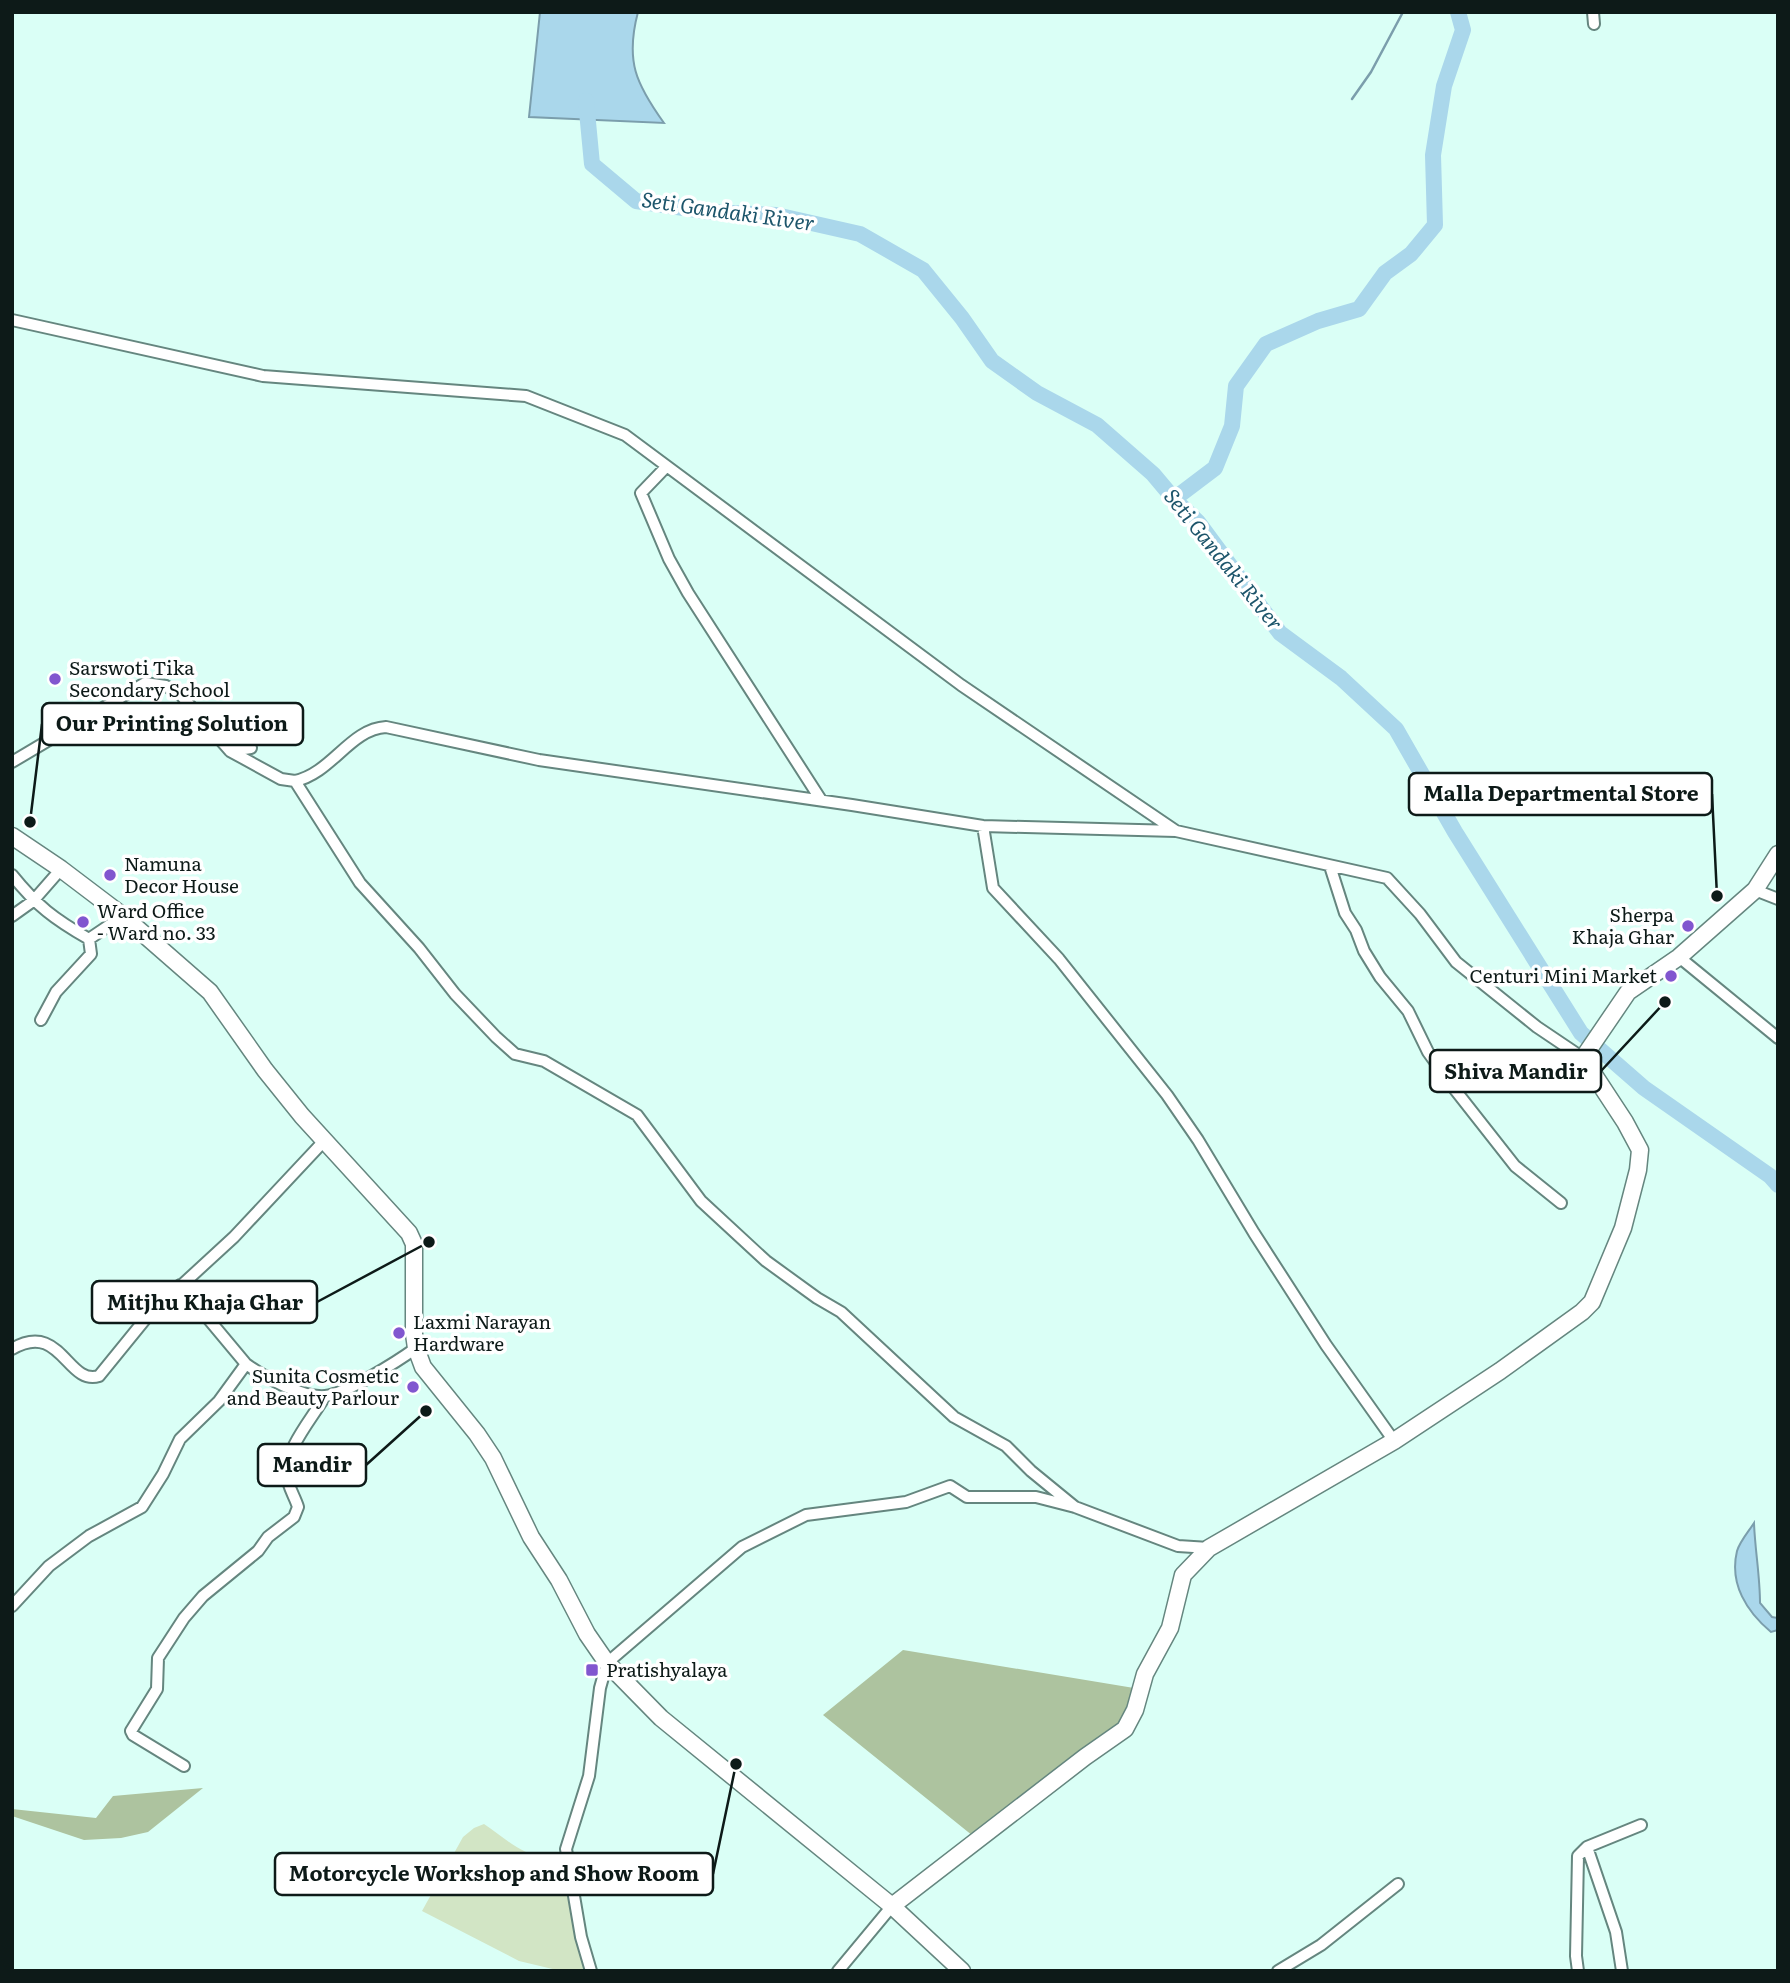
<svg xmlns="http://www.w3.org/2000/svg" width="1790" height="1983" viewBox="0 0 1790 1983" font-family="Literata,serif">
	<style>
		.green { fill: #d2e5c5 }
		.forest { fill: #adc39f }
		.water { fill: #aad7eb; stroke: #7b9eac; stroke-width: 2 }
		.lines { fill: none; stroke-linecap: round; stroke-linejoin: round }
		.stream { stroke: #7b9eac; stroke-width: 2.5 }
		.river { stroke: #aad7eb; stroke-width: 16 }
		.minor-casing { stroke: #65867f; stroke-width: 14 }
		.secondary-casing { stroke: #65867f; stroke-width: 19 }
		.minor { stroke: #fff; stroke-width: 10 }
		.secondary { stroke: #fff; stroke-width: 16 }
		.poi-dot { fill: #8156cf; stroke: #fff; stroke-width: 2.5 }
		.labels { text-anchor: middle; stroke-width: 7; stroke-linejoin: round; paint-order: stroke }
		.poi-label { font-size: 19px; fill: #0d1a18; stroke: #fff; text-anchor: start }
		.water-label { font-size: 21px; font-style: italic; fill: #1d556b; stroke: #fff }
		.leader { fill: none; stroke: #0d1a18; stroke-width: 2.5 }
		.callout-dot { fill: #0d1a18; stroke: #fff; stroke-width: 2.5 }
		.callout { fill: #fff; stroke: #0d1a18; stroke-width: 2.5 }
		.callout-label { font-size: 21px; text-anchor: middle; font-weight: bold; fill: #0d1a18 }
	</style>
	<rect width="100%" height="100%" fill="#dafff6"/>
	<path class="green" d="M 484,1824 C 510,1841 535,1870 566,1849 L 591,1971 L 561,1971 L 519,1961 L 422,1911 L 463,1837 L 474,1828 Z"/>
	<path class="forest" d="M 903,1650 L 1140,1689 L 1131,1720 L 978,1840 L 823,1715 Z
		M 203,1788 L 148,1832 L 121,1838 L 84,1840 L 12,1816 L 12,1809 L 96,1818 L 113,1796 Z"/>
	<path class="water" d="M 540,12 L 638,12 C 625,61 636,84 664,123 L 529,117 Z
		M 1754,1523 C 1755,1550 1760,1576 1760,1603 L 1772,1617 L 1778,1618 L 1778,1630 L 1771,1632 C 1747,1612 1729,1584 1737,1551 C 1740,1541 1749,1531 1754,1523 Z"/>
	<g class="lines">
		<path class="stream" d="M 1352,99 L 1371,72 L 1403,12"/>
		<path class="river" d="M 586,101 L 592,164 L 636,201 L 711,212 L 776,215 L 860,234 L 923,270 L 962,318 L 992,361 L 1037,393 L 1097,425 L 1153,474 L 1174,499 L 1198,522 L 1280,633 L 1341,678 L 1396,729 L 1455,832 L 1581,1033 L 1644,1088 L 1770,1176 L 1778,1185
			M 1174,499 L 1215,468 L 1232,426 L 1236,386 L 1266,344 L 1318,321 L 1359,309 L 1385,273 L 1411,254 L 1435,225 L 1433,155 L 1444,86 L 1463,30 L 1458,12"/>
		<g class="minor-casing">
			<path id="minor" d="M 1593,12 L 1594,24
				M 12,320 L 263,376 L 526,396 L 625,435 L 961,685 L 1176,831
				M 666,467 L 641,493 L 669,559 L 688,593 L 821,800
				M 230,751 L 281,779 L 295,781 L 360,883 L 419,948 L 455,994 L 496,1037 L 515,1054 L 544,1061 L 637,1115 L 701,1201 L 766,1261 L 817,1298 L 841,1312 L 954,1417 L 1006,1446 L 1031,1471 L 1075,1507
				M 12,762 L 145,683 L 166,686 L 180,694 L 230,751 L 251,748
				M 295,781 C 332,773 350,729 386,727 L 539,760 L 852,805 L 983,826 L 1176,831 L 1387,878 L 1420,914 L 1456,962 L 1537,1027 L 1583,1058
				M 983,826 L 993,888 L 1059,959 L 1167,1095 L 1198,1140 L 1254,1233 L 1326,1345 L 1394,1441
				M 1330,866 L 1345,913 L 1356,930 L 1364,951 L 1380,977 L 1408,1011 L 1428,1052 L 1456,1091 L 1515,1166 L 1561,1203
				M 12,875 C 37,906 54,919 89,939 L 123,916
				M 1755,890 L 1778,899
				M 12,916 L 33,901 L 61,869
				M 1679,957 L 1778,1038
				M 41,1020 L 56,992 L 91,954 L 89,939
				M 180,1285 L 246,1364
				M 12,1349 C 61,1320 67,1386 99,1376 L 147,1317 L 234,1237 L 324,1141
				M 12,1606 L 49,1566 L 89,1536 L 142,1507 L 163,1474 L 180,1439 L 219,1401 L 246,1364 C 264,1377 302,1398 325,1396 C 346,1394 398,1361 416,1348
				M 184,1766 L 133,1735 L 131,1731 L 157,1689 L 158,1658 L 184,1618 L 203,1596 L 258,1551 L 268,1537 L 294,1517 L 298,1507 C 295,1497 287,1485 287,1475 C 285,1448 312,1419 325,1396
				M 1587,1847 L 1616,1932 L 1622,1971
				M 591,1971 L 581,1937 L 566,1849 L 589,1776 L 600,1688 L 607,1663 L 742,1547 L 806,1515 L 906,1502 L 950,1486 L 967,1497 L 1036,1497 L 1075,1507 L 1178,1546 L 1209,1548
				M 838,1971 L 892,1906
				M 1278,1971 L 1321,1945 L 1398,1884
				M 1578,1971 L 1576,1956 L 1578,1856 L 1587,1847 L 1641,1825"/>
		</g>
		<g class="secondary-casing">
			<path id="secondary" d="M 12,836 L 61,869 L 123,916 L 210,992 L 265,1070 L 302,1116 L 409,1233 L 414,1244 L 414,1334 L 416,1348 L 423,1367 L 477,1434 L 493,1458 L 531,1537 L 559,1580 L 587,1634 L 607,1663 L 661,1718 L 892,1906 L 962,1971
				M 892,1906 L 1085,1757 L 1125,1729 L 1135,1710 L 1145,1674 L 1170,1628 L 1183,1575 L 1209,1548 L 1394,1441 L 1500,1371 L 1582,1312 L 1592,1302 L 1623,1228 L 1638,1170 L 1640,1150 L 1625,1122 L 1583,1058 L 1628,992 L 1679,957 L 1755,890 L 1778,854"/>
		</g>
		<use href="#minor" class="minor"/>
		<use href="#secondary" class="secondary"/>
	</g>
	<g class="poi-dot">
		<circle cx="55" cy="679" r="7"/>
		<circle cx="110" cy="875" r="7"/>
		<circle cx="83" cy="922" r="7"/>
		<circle cx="1688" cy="926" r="7"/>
		<circle cx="1671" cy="976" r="7"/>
		<circle cx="399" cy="1333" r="7"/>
		<circle cx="413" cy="1387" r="7"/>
		<rect x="585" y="1663" width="14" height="14" rx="3.5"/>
	</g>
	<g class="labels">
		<g class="poi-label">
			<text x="69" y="675">Sarswoti Tika<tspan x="69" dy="22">Secondary School</tspan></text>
			<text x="124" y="871">Namuna<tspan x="124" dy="22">Decor House</tspan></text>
			<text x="97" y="918">Ward Office<tspan x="97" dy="22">- Ward no. 33</tspan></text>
			<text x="1674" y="922" text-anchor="end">Sherpa<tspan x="1674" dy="22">Khaja Ghar</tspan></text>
			<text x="1657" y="983" text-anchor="end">Centuri Mini Market</text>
			<text x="413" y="1329">Laxmi Narayan<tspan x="413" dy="22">Hardware</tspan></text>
			<text x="399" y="1383" text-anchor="end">Sunita Cosmetic<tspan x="399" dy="22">and Beauty Parlour</tspan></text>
			<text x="606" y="1677">Pratishyalaya</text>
		</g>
		<g class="water-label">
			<text transform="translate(728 212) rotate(8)" y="7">Seti Gandaki River</text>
			<text transform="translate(1223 560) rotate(51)" y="7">Seti Gandaki River</text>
		</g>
	</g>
	<path class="leader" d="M30 822L42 724M1717 896L1712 794M1665 1002L1601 1071M429 1242L317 1302M426 1411L366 1465M736 1764L713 1874"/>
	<g class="callout-dot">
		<circle cx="30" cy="822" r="7"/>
		<circle cx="1717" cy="896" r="7"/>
		<circle cx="1665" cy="1002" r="7"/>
		<circle cx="429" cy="1242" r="7"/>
		<circle cx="426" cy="1411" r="7"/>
		<circle cx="736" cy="1764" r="7"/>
	</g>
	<g class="callout">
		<rect x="42" y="703" width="261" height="42" rx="7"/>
		<rect x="1409" y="773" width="303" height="42" rx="7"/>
		<rect x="1430" y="1050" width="171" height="42" rx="7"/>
		<rect x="92" y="1281" width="225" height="42" rx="7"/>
		<rect x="258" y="1444" width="108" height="42" rx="7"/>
		<rect x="275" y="1853" width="438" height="42" rx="7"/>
	</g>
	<g class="callout-label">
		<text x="172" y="731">Our Printing Solution</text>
		<text x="1561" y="801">Malla Departmental Store</text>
		<text x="1516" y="1079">Shiva Mandir</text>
		<text x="205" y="1310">Mitjhu Khaja Ghar</text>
		<text x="312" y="1472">Mandir</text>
		<text x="494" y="1881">Motorcycle Workshop and Show Room</text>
	</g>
	<rect width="1790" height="1983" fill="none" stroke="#0d1a18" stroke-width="28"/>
</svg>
